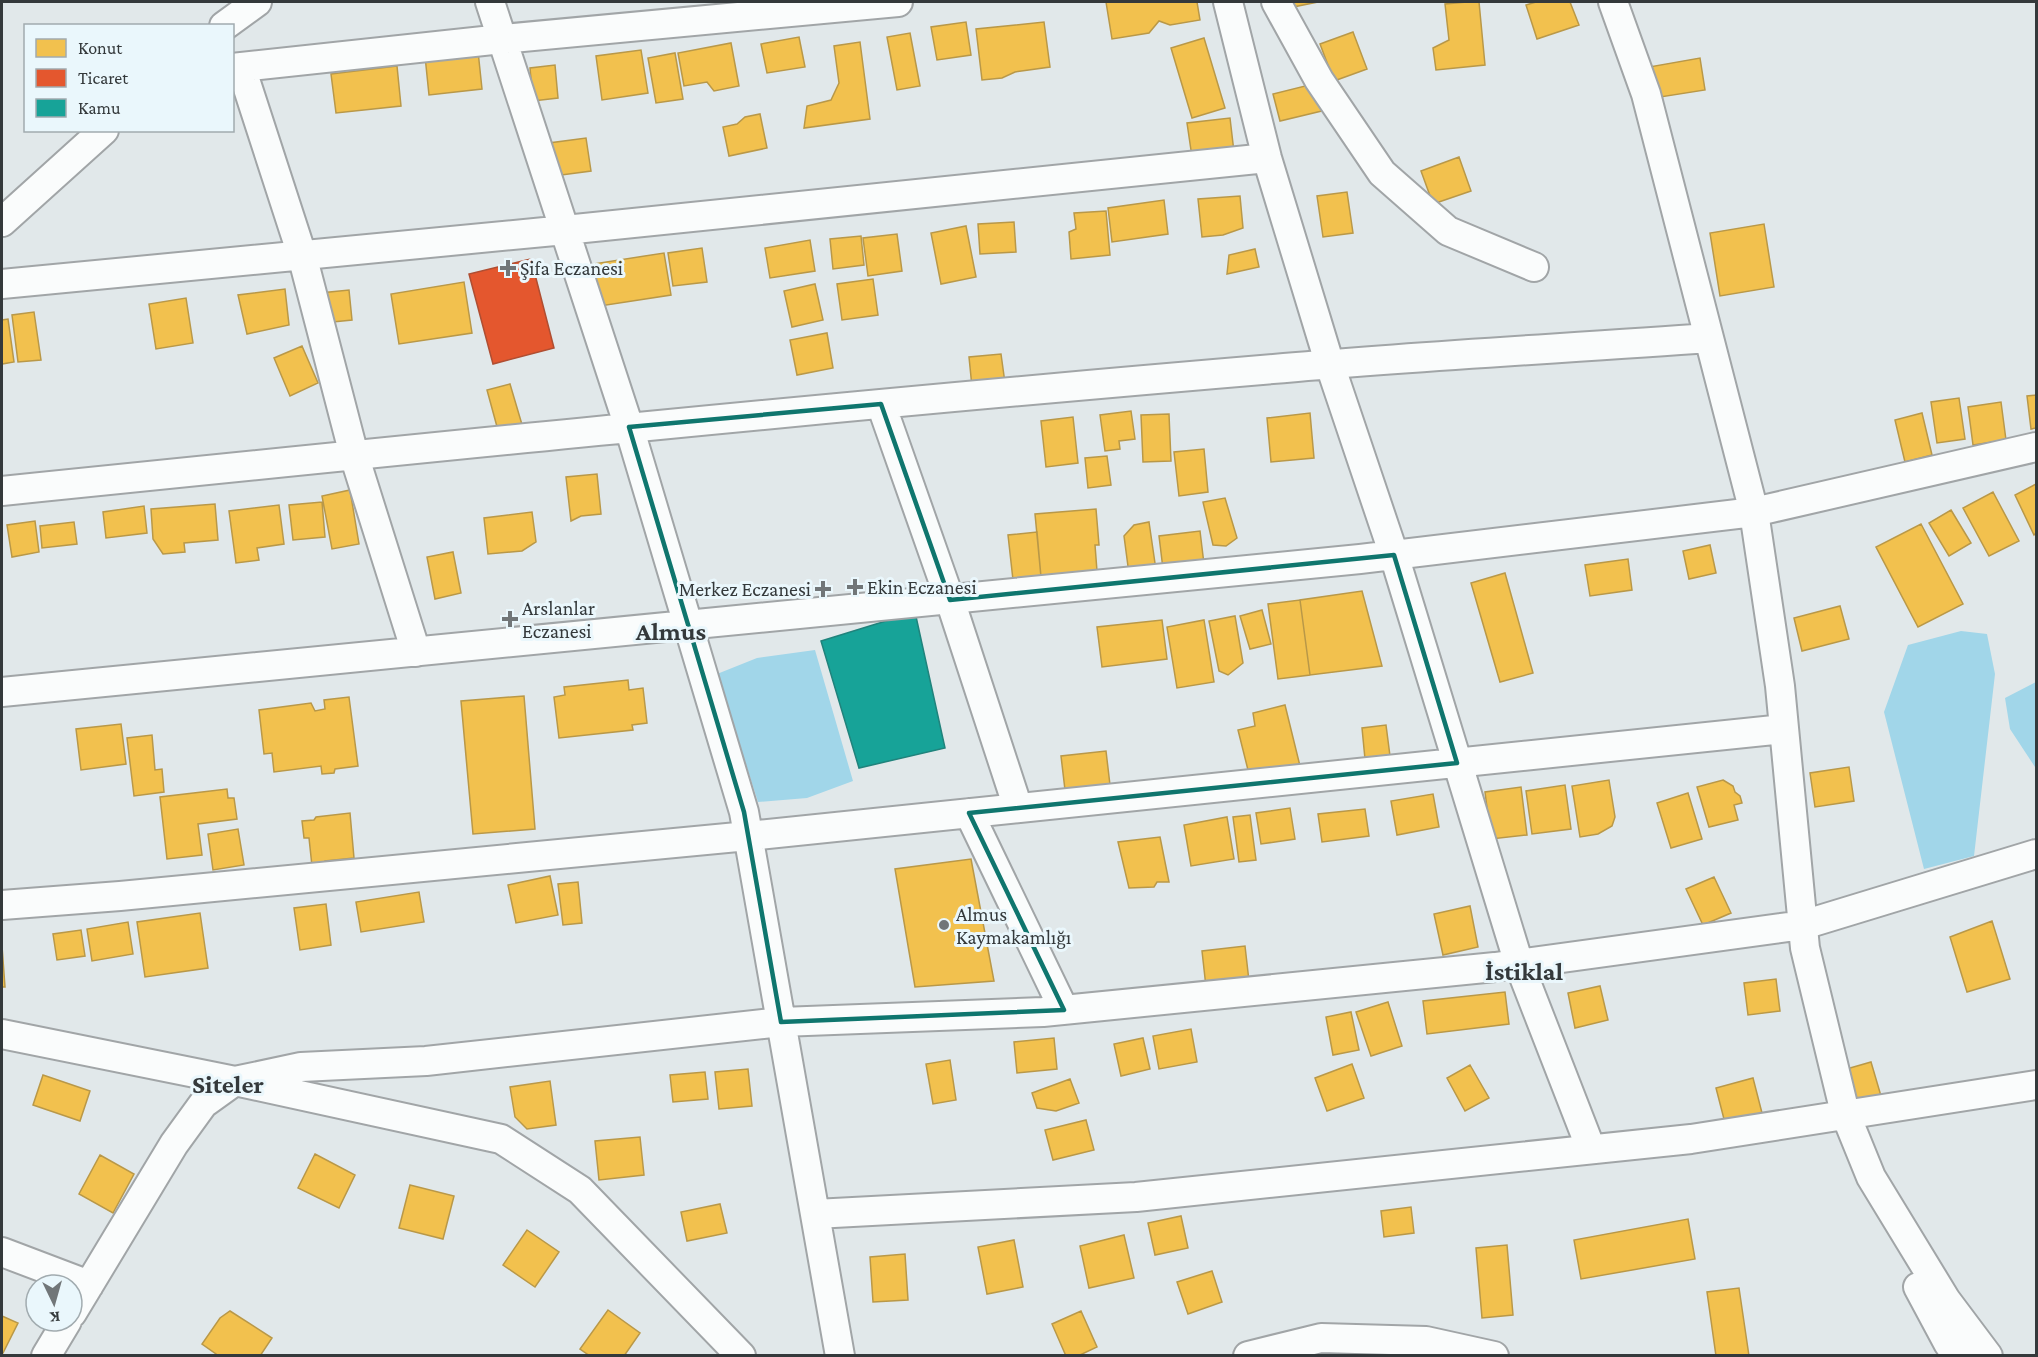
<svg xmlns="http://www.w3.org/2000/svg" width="2038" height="1357" viewBox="0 0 2038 1357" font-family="'Crimson Pro',serif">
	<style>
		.green { fill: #a1d6e9 }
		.homes { fill: #f2c14e; stroke: #b99848; stroke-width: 1.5 }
		.shops { fill: #e4572e; stroke: #af4e32; stroke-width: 1.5 }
		.public { fill: #17a398; stroke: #20837c; stroke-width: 1.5 }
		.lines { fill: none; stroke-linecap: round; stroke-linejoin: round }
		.minor-casing { stroke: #a1a5a7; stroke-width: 32 }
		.minor { stroke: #fafcfc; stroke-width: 28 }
		.marked { fill: none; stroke: #0f766e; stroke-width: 4.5; stroke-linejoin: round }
		.poi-dot { fill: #717678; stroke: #eaf7fc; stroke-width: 2 }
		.labels { text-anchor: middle; stroke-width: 6; stroke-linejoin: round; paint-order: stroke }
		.poi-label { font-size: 20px; fill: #34393b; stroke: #eaf7fc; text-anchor: start }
		.district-label { font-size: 26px; font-weight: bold; fill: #34393b; stroke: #eaf7fc }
	</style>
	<rect width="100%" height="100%" fill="#e1e8ea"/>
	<path class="green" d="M 1961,631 L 1987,634 L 1995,674 L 1974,856 L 1924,869 L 1884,712 L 1908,645 Z
		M 815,650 L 853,781 L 807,798 L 758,802 L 717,674 L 757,658 Z
		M 2036,682 L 2036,766 L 2035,767 L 2010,729 L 2005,698 Z"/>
	<path class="homes" d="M 1106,2 L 1197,2 L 1200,20 L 1170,25 L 1159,21 L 1149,33 L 1112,39 Z
		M 1292,2 L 1318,2 L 1293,7 Z
		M 1467,2 L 1479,2 L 1485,65 L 1436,70 L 1433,48 L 1449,40 L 1445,4 Z
		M 1536,2 L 1570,2 L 1579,25 L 1537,39 L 1526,5 Z
		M 966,22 L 971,55 L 937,60 L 931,27 Z
		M 1044,22 L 1050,67 L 1015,72 L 1002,78 L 982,80 L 976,29 Z
		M 1353,32 L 1367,69 L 1334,81 L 1320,44 Z
		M 910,33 L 920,86 L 897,90 L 887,37 Z
		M 799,37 L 805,67 L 767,73 L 761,44 Z
		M 1204,38 L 1225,108 L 1192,118 L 1171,48 Z
		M 860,42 L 870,119 L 804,128 L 807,106 L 831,100 L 839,83 L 834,46 Z
		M 731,43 L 739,86 L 714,91 L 707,82 L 684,86 L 678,53 Z
		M 641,50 L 648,93 L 602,100 L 596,56 Z
		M 478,51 L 482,89 L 429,95 L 425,56 Z
		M 675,53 L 683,99 L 656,103 L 648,58 Z
		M 1700,58 L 1705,90 L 1654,98 L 1649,67 Z
		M 555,65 L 558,98 L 533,101 L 530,68 Z
		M 397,66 L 401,106 L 336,113 L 331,74 Z
		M 1309,85 L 1326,110 L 1280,121 L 1273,94 Z
		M 760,114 L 767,148 L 729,156 L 723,127 L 737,124 L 745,117 Z
		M 1230,118 L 1234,152 L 1192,157 L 1187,123 Z
		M 586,138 L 591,171 L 554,176 L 549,143 Z
		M 1459,157 L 1471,191 L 1433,204 L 1421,171 Z
		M 1347,192 L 1353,233 L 1323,237 L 1317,196 Z
		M 1240,196 L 1243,228 L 1223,235 L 1202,237 L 1198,199 Z
		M 1164,200 L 1168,234 L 1112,242 L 1108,208 Z
		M 1106,211 L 1110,255 L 1071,259 L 1069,232 L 1076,229 L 1074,213 Z
		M 1014,222 L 1016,252 L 980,254 L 978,224 Z
		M 1764,224 L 1774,287 L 1720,296 L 1710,233 Z
		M 966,226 L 976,277 L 941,284 L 931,233 Z
		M 897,234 L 902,271 L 868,276 L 863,238 Z
		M 861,236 L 864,265 L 833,269 L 830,239 Z
		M 810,240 L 815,271 L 770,278 L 765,248 Z
		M 702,248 L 707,282 L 673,286 L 668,253 Z
		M 1255,249 L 1259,267 L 1227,274 L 1229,255 Z
		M 664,253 L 671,295 L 600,306 L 593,264 Z
		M 873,279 L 878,315 L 842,320 L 837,284 Z
		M 464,282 L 472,333 L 399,344 L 391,294 Z
		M 815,284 L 823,320 L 792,327 L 784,291 Z
		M 285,289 L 289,325 L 247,334 L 238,295 Z
		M 349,290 L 352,320 L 323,323 L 320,293 Z
		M 186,298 L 193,343 L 156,349 L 149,304 Z
		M 34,312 L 41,360 L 18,362 L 12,315 Z
		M 8,319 L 14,362 L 2,364 L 2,320 Z
		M 827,333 L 833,368 L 797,375 L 790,340 Z
		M 302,346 L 318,383 L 290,396 L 274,358 Z
		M 1001,354 L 1005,383 L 972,387 L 969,357 Z
		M 510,384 L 523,428 L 499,434 L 487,390 Z
		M 2036,395 L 2036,428 L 2031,429 L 2027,396 Z
		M 1959,398 L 1965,439 L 1937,443 L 1931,402 Z
		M 2001,402 L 2006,440 L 1973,445 L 1968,407 Z
		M 1131,411 L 1135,439 L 1119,441 L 1120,449 L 1105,451 L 1100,415 Z
		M 1310,413 L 1314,458 L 1271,462 L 1267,418 Z
		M 1922,413 L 1932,455 L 1905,462 L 1895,420 Z
		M 1169,414 L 1171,461 L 1143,462 L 1141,415 Z
		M 1073,417 L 1078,463 L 1046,467 L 1041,421 Z
		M 1204,449 L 1208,492 L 1179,496 L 1174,452 Z
		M 1107,456 L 1111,485 L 1088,488 L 1085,458 Z
		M 597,474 L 601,514 L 581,516 L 571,521 L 566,477 Z
		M 2036,484 L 2036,533 L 2034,535 L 2015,495 Z
		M 350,490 L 359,544 L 332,549 L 322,496 Z
		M 1993,492 L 2019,541 L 1989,556 L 1963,508 Z
		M 1225,498 L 1237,538 L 1226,546 L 1213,545 L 1203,502 Z
		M 322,502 L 325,537 L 293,540 L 289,505 Z
		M 215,504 L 218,540 L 184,543 L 185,552 L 163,554 L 153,539 L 151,509 Z
		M 279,505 L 284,544 L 257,548 L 259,560 L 236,563 L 229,511 Z
		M 144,506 L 147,533 L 106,538 L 103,512 Z
		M 1096,509 L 1099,545 L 1095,545 L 1097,571 L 1041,577 L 1035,514 Z
		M 1951,510 L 1971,543 L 1949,556 L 1929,523 Z
		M 532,512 L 536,542 L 522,551 L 488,554 L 484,518 Z
		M 35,521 L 39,552 L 12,557 L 7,525 Z
		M 74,522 L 77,544 L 42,548 L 40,526 Z
		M 1149,522 L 1156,570 L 1129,574 L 1124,536 L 1134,525 Z
		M 1921,524 L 1963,604 L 1918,627 L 1876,547 Z
		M 1200,531 L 1204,564 L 1163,569 L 1159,536 Z
		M 1037,532 L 1041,577 L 1013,580 L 1008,535 Z
		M 1710,545 L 1716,573 L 1689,579 L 1683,551 Z
		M 453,552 L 461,593 L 435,599 L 427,557 Z
		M 1628,559 L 1632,590 L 1590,596 L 1585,565 Z
		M 1505,573 L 1533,673 L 1500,682 L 1471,583 Z
		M 1362,591 L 1382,666 L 1310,675 L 1300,600 Z
		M 1300,600 L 1310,675 L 1278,679 L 1268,604 Z
		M 1840,606 L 1849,639 L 1802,651 L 1794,618 Z
		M 1262,610 L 1271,644 L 1250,649 L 1240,616 Z
		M 1235,616 L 1243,663 L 1228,675 L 1219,671 L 1209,621 Z
		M 1162,620 L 1167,659 L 1102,667 L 1097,627 Z
		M 1204,620 L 1214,682 L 1177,688 L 1167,627 Z
		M 628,680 L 629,690 L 643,688 L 647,723 L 632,725 L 633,730 L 559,738 L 554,697 L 565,695 L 564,687 Z
		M 524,696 L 535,829 L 473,834 L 461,701 Z
		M 349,697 L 358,766 L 335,769 L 334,773 L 322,774 L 321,766 L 274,772 L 272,753 L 264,754 L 259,710 L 311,703 L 315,711 L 325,709 L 324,700 Z
		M 1285,705 L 1300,766 L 1250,778 L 1238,730 L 1255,726 L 1253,713 Z
		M 121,724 L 126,764 L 81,770 L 76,729 Z
		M 1386,725 L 1390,756 L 1365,759 L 1362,728 Z
		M 152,735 L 155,770 L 162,769 L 164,792 L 134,796 L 127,738 Z
		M 1106,751 L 1110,785 L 1065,790 L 1061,756 Z
		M 1849,767 L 1854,801 L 1815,807 L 1810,773 Z
		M 1609,780 L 1615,817 L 1612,826 L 1598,834 L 1580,837 L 1572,786 Z
		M 1723,780 L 1733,786 L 1735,792 L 1740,796 L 1742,803 L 1734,805 L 1738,820 L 1709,827 L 1697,787 Z
		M 1565,785 L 1571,829 L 1532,834 L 1526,791 Z
		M 1521,787 L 1527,835 L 1491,839 L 1485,792 Z
		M 227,789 L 228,798 L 234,798 L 237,819 L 198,824 L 202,855 L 167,859 L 160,797 Z
		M 1688,793 L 1702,839 L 1671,848 L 1657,803 Z
		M 1433,794 L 1439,827 L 1397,835 L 1391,801 Z
		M 1290,808 L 1295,839 L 1261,844 L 1256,813 Z
		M 1365,809 L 1369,836 L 1322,842 L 1318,814 Z
		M 350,813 L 354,858 L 325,861 L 325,865 L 312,866 L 309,838 L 304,838 L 302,821 L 314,820 L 316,817 Z
		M 1250,815 L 1256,860 L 1239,862 L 1233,817 Z
		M 1227,817 L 1234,859 L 1191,866 L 1184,825 Z
		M 238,829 L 244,865 L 213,870 L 208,834 Z
		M 1160,837 L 1169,882 L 1157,882 L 1154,887 L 1129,888 L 1118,842 Z
		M 971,859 L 994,981 L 915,987 L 895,869 Z
		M 550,876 L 558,915 L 516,923 L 508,885 Z
		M 1714,877 L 1731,913 L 1703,925 L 1686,889 Z
		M 578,882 L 582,923 L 563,925 L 558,884 Z
		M 419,892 L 424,922 L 361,932 L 356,902 Z
		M 326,904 L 331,945 L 300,950 L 294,908 Z
		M 1470,906 L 1478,947 L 1443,955 L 1434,914 Z
		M 200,913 L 208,968 L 145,977 L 137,922 Z
		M 1992,921 L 2010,979 L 1967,992 L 1950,937 Z
		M 128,922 L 133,954 L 92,961 L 87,929 Z
		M 81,930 L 85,956 L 57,960 L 53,934 Z
		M 2,946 L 5,987 L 2,987 Z
		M 1245,946 L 1249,981 L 1206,987 L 1202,951 Z
		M 1776,979 L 1780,1011 L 1748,1015 L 1744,983 Z
		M 1600,986 L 1608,1020 L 1575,1028 L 1568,993 Z
		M 1505,992 L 1509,1024 L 1427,1034 L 1423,1001 Z
		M 1388,1002 L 1402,1046 L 1371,1056 L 1356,1012 Z
		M 1351,1012 L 1359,1050 L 1333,1055 L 1326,1017 Z
		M 1191,1029 L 1197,1062 L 1159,1069 L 1153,1036 Z
		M 1054,1038 L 1057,1069 L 1017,1073 L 1014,1042 Z
		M 1143,1038 L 1150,1069 L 1121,1076 L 1114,1044 Z
		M 950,1060 L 956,1100 L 933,1104 L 926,1064 Z
		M 1871,1062 L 1881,1096 L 1853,1104 L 1843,1070 Z
		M 1352,1064 L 1364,1098 L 1327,1111 L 1315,1078 Z
		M 1470,1065 L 1489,1098 L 1465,1111 L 1447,1078 Z
		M 748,1069 L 752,1106 L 719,1109 L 715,1072 Z
		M 705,1072 L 708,1099 L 673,1102 L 670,1075 Z
		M 43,1075 L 90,1091 L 80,1121 L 33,1105 Z
		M 1753,1078 L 1762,1113 L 1725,1123 L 1716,1088 Z
		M 1070,1079 L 1079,1103 L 1056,1111 L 1037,1108 L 1032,1093 Z
		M 550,1081 L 556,1125 L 527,1129 L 515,1117 L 510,1087 Z
		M 1086,1120 L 1094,1150 L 1053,1160 L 1045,1130 Z
		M 640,1137 L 644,1175 L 599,1180 L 595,1141 Z
		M 315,1154 L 355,1175 L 339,1208 L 298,1188 Z
		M 100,1155 L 134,1174 L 113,1213 L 79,1194 Z
		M 410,1185 L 454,1196 L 443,1239 L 399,1228 Z
		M 720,1204 L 727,1233 L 687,1241 L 681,1212 Z
		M 1411,1207 L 1414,1233 L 1384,1237 L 1381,1211 Z
		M 1181,1216 L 1188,1248 L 1155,1255 L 1148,1223 Z
		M 1688,1219 L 1695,1259 L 1581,1279 L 1574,1240 Z
		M 527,1230 L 559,1252 L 535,1287 L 503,1265 Z
		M 1124,1235 L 1134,1278 L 1089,1288 L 1080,1246 Z
		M 1014,1240 L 1023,1287 L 987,1294 L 978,1247 Z
		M 1507,1245 L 1513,1315 L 1482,1318 L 1476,1248 Z
		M 905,1254 L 908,1300 L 873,1302 L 870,1257 Z
		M 1212,1271 L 1222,1302 L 1188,1314 L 1177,1282 Z
		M 1739,1288 L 1749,1356 L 1716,1356 L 1707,1292 Z
		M 608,1310 L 640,1333 L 624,1356 L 590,1356 L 580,1349 Z
		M 230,1311 L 272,1338 L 260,1356 L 219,1356 L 202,1344 L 220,1318 Z
		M 1081,1311 L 1097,1347 L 1078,1356 L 1066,1356 L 1052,1324 Z
		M 2,1316 L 18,1323 L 3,1353 L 2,1353 Z"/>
	<path class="shops" d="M 531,259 L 554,348 L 493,364 L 469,274 Z"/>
	<path class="public" d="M 915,612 L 945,748 L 859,768 L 821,641 Z"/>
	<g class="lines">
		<g class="minor-casing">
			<path id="minor" d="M 490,2 L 629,427 L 744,812 L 840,1356
				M 1228,2 L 1267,158 L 1330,365 L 1394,555 L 1519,964 L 1591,1149
				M 1276,2 L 1319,80 L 1382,173 L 1448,231 L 1534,267
				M 1613,2 L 1646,94 L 1754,512 L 1780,686 L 1805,948 L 1845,1113 L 1871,1177 L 1946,1300 L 1988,1356
				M 224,26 L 257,2
				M 241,67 L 302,255 L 354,455 L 416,652
				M 232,68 L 502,39 L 898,2
				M 2,222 L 104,130
				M 2,284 L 565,230 L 1267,158
				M 881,404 L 950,600 L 1018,808
				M 2,491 C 433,447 864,403 1297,367 C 1434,355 1572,348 1709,338
				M 2,692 L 1360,559 L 1754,512 L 2036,447
				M 969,813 L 1064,1010
				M 2,905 L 120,896 L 748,836 L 1784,729
				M 2,1034 L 235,1081 L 501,1139 L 580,1190 L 741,1356
				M 815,1214 L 1136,1197 L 1691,1139 L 2036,1085
				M 2,1252 L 89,1285
				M 1918,1287 L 1948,1343 L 1957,1356
				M 72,1313 L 174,1144 L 203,1104 L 235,1081 L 301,1067 L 426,1061 L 781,1022 L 1043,1012 L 1495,967 L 1803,925 L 2036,854
				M 46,1356 L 67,1321
				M 1248,1356 L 1321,1338 L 1426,1341 L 1494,1356"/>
		</g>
		<use href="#minor" class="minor"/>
	</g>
	<path class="marked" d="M 881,404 L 950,600 L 1394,555 L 1457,763 L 969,813 L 1064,1010 L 781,1022 L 744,812 L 629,427 Z"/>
	<g class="poi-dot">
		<path d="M505 259h6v6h6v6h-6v6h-6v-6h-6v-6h6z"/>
		<path d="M852 578h6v6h6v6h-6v6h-6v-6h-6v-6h6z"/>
		<path d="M820 580h6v6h6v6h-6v6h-6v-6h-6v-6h6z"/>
		<path d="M507 610h6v6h6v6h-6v6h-6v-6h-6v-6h6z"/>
		<circle cx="944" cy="925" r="6"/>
	</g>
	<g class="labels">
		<g class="poi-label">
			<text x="520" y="275">Şifa Eczanesi</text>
			<text x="867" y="594">Ekin Eczanesi</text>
			<text x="811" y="596" text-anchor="end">Merkez Eczanesi</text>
			<text x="522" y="615">Arslanlar<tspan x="522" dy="23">Eczanesi</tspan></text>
			<text x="956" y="921">Almus<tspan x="956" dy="23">Kaymakamlığı</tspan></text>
		</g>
		<g class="district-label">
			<text x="671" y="640">Almus</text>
			<text x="1524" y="980">İstiklal</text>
			<text x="228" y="1093">Siteler</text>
		</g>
	</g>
	<rect width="2038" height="1357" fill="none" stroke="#34393b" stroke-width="6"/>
	<rect x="24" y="24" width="210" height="108" fill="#eaf7fc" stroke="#a1abaf" stroke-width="1.5"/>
	<rect x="36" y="39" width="30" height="18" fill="#f2c14e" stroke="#a1abaf" stroke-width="1.5"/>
	<text x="78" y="54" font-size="18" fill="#34393b">Konut</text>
	<rect x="36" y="69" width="30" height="18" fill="#e4572e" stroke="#a1abaf" stroke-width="1.5"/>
	<text x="78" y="84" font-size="18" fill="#34393b">Ticaret</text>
	<rect x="36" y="99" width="30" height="18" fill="#17a398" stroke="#a1abaf" stroke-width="1.5"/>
	<text x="78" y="114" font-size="18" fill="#34393b">Kamu</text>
	<g transform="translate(54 1303) rotate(175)"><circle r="28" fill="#eaf7fc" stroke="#a1abaf" stroke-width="1.5"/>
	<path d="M0-4.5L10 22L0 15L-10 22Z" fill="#717678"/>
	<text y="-9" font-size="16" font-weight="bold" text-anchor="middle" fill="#34393b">K</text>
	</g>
</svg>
